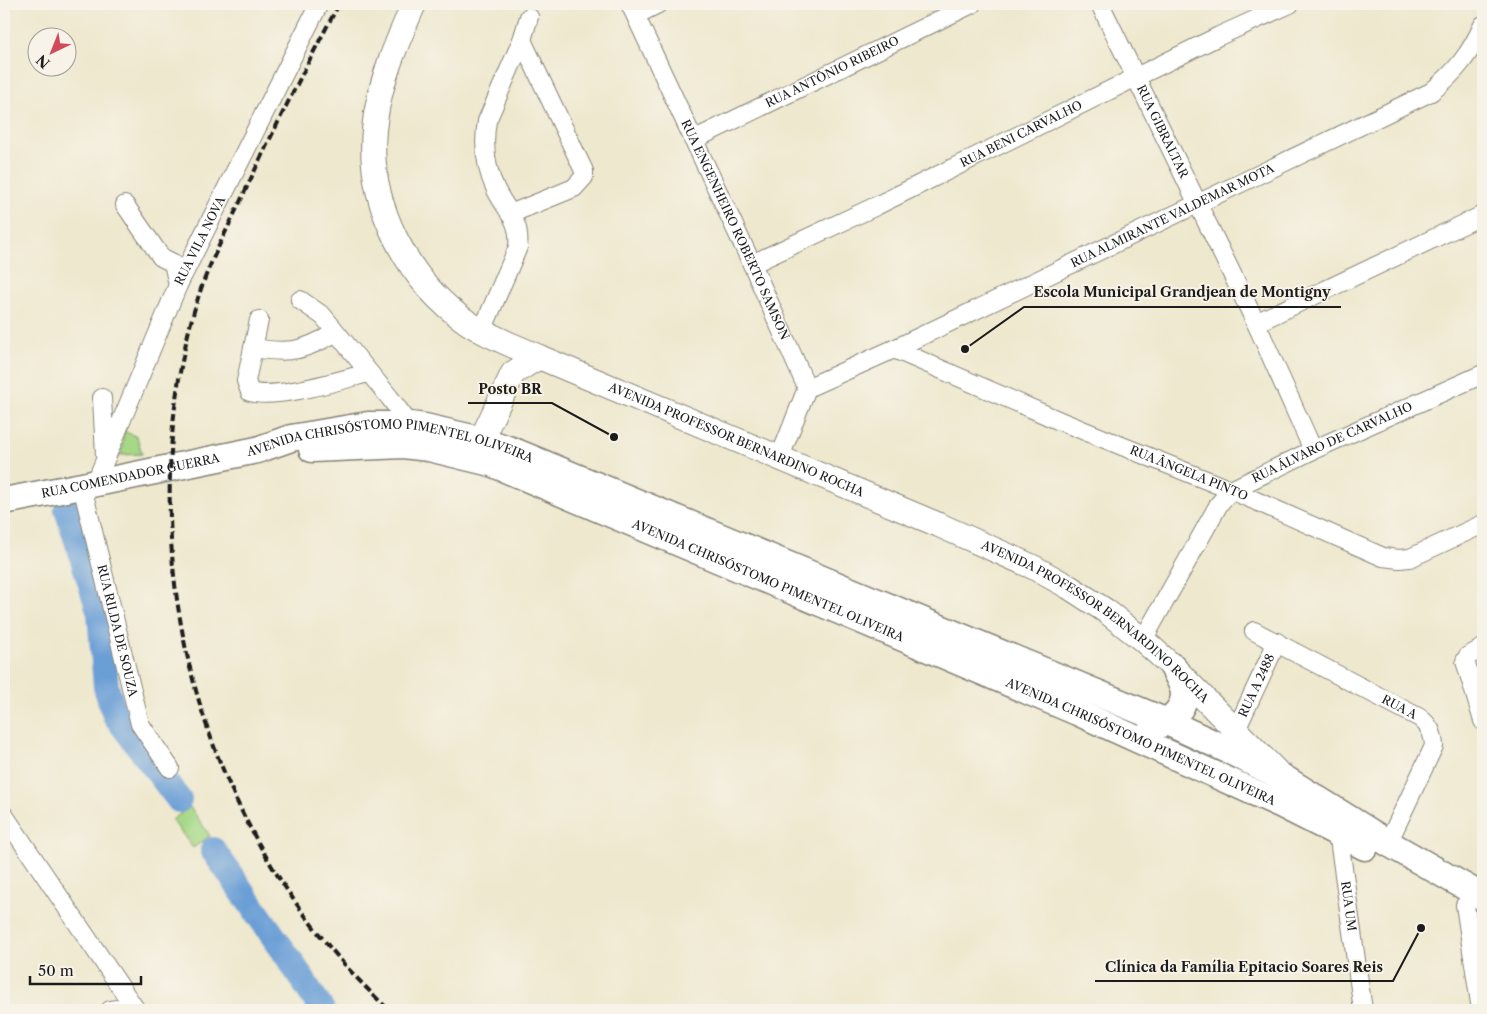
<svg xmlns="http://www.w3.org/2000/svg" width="1487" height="1014" viewBox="0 0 1487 1014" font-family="'Libre Caslon Text',serif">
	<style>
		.park { fill: #a6d887; stroke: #617a52 }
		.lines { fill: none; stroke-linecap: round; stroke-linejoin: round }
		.river { stroke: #6a9fd6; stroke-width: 26 }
		.street-casing { stroke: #858275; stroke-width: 20 }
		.secondary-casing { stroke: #858275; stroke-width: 26 }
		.primary-casing { stroke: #858275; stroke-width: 29 }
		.street { stroke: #fff; stroke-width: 18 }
		.secondary { stroke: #fff; stroke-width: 24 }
		.primary { stroke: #fff; stroke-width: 26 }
		.rail { stroke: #1c1c1c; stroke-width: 4; stroke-dasharray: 8 4; stroke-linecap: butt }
		.labels { text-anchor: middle; stroke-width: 4; stroke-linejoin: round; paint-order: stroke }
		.street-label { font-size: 12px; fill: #1c1c1c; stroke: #f7f3e8 }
		.leader { fill: none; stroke: #1c1c1c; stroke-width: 2 }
		.callout-dot { fill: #1c1c1c; stroke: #f7f3e8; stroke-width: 2 }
		.callout-label { font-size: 14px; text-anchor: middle; font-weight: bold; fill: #1c1c1c; stroke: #f7f3e8; stroke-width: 4; stroke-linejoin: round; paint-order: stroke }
	</style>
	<rect width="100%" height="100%" fill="#f7f3e8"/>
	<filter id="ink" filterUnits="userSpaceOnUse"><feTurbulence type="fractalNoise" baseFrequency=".02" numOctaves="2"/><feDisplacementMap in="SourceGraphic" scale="10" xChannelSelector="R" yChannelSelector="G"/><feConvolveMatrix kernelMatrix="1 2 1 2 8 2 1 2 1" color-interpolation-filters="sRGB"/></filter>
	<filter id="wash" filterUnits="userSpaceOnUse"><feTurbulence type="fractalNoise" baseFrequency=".0096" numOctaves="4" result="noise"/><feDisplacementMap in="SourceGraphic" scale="20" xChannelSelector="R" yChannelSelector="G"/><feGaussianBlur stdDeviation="1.12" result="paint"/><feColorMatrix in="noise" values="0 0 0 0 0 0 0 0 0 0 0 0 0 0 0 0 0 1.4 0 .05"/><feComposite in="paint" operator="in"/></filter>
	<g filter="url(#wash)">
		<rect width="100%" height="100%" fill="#eee8ce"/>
		<path class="park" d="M 124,431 L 137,437 L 142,454 L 121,455 Z
			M 190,807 L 210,836 L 193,848 L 172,820 Z"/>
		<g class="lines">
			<path class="river" d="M 67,509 L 100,613 L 106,687 L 115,715 L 179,800
				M 213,850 L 290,960 L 322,1010"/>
		</g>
	</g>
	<g filter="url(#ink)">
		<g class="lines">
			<g class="street-casing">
				<g id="street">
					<path id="s1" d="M 630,4 L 752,264 L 807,388 L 780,457"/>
					<path id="s2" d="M 1100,4 L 1256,323 L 1313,450"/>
					<path d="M 636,15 L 658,4"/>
					<path id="s3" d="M 693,140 L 972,4"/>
					<path d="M 125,205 L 161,257 L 173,263 L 178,285"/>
					<path d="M 510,214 L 574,188 L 584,177 L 584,171 L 522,40"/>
					<path id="s4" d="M 752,264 L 876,206 L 1219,36 L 1290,4"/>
					<path d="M 300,300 L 323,316 L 390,398 L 410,425"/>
					<path d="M 259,320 L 246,381 L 250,392 C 275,400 341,380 368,373"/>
					<path d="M 1256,323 L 1483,215"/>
					<path d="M 482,331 L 518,247 C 521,221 507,212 496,190 C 486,169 483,144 487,121 L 522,40 L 529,17"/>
					<path d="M 253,348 C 290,354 303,351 335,333"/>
					<path id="s5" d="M 894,349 L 1060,421 L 1231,490 L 1383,557 L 1399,559 L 1410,558 L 1483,524"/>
					<path id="s6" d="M 807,388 L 894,349 L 1431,92 C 1455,73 1471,53 1483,25"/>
					<path d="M 102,398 L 105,455"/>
					<path id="s7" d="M 95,484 L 178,285 L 319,4"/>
					<path id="s8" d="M 82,486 L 140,724 L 170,768"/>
					<path id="s9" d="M 1254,631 L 1420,718 C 1430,726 1433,733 1434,746 L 1388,843"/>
					<path id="s10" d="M 1143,640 L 1219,504 L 1231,490 L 1313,450 L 1483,374"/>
					<path d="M 1483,648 L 1468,656 L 1465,661 L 1483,721"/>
					<path id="s11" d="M 1236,730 L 1277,642"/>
					<path d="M 4,815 L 136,1010"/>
					<path id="s12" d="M 1338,832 L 1363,1010"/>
					<path d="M 1465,905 L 1481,1010"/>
					<path d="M 110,1010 L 133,1006"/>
				</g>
			</g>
			<g class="secondary-casing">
				<g id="secondary">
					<path id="s13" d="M 414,4 C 396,44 378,85 374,130 C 367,203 407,281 467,322 C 489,337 515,346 539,357 L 939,525 L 1033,567 L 1069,587 L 1106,611 L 1143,640 L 1173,667 L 1277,772"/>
					<path d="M 487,457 L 482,448 L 481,440 L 513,373 L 539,357"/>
				</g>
			</g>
			<g class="primary-casing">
				<g id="primary">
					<path id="s14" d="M 312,449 L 403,445 L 429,448 L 491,463 L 1077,712 L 1282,805 L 1365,847"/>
					<path id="s15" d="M 4,501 L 82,486 L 257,450 L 291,438 L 368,425 L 410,425 L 425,427 L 481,440 L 511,450 L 1167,722 L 1230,751 L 1282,777 L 1388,843 L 1483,897"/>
					<path d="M 1152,728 C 1167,723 1185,711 1184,693 C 1183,684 1177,675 1173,667"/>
				</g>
			</g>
			<use href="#street" class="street"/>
			<use href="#secondary" class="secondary"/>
			<use href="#primary" class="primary"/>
			<path class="rail" d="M 339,4 C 304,69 271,135 240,202 C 225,234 208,265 198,298 C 180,355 172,414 170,473 C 164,676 240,871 389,1010"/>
		</g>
	</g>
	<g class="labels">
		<g class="street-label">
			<text dy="4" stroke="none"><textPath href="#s3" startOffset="155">RUA ANTÔNIO RIBEIRO</textPath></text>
			<text dy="4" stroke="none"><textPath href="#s2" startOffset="142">RUA GIBRALTAR</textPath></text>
			<text dy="4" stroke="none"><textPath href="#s4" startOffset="299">RUA BENI CARVALHO</textPath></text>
			<text dy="4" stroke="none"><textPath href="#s6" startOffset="404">RUA ALMIRANTE VALDEMAR MOTA</textPath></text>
			<text dy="4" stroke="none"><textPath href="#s1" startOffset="249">RUA ENGENHEIRO ROBERTO SAMSON</textPath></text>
			<text dy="4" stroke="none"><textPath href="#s7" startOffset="265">RUA VILA NOVA</textPath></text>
			<text dy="4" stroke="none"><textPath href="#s13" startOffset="650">AVENIDA PROFESSOR BERNARDINO ROCHA</textPath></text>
			<text dy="4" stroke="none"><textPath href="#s10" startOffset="286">RUA ÁLVARO DE CARVALHO</textPath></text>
			<text dy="4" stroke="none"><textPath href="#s15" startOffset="395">AVENIDA CHRISÓSTOMO PIMENTEL OLIVEIRA</textPath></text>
			<text dy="4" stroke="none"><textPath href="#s5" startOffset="320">RUA ÂNGELA PINTO</textPath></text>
			<text dy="4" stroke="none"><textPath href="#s15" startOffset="129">RUA COMENDADOR GUERRA</textPath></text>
			<text dy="4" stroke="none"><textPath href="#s14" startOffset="482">AVENIDA CHRISÓSTOMO PIMENTEL OLIVEIRA</textPath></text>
			<text dy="4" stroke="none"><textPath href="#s13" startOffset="1055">AVENIDA PROFESSOR BERNARDINO ROCHA</textPath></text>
			<text dy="4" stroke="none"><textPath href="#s8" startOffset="149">RUA RILDA DE SOUZA</textPath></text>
			<text dy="4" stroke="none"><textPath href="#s11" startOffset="49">RUA A 2488</textPath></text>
			<text dy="4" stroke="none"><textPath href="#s9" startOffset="164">RUA A</textPath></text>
			<text dy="4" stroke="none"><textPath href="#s14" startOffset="888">AVENIDA CHRISÓSTOMO PIMENTEL OLIVEIRA</textPath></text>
			<text dy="4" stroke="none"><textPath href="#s12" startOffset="75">RUA UM</textPath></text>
		</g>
	</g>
	<path class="leader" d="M965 349L1024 307H1341M614 437L552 403H468M1421 928L1393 981H1095"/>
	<g class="callout-dot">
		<circle cx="965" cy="349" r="5"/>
		<circle cx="614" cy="437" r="5"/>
		<circle cx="1421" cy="928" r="5"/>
	</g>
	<g class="callout-label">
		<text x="1182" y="297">Escola Municipal Grandjean de Montigny</text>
		<text x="510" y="394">Posto BR</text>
		<text x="1244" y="972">Clínica da Família Epitacio Soares Reis</text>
	</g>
	<rect width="1487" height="1014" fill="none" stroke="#f7f3e8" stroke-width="20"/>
	<g transform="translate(52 52) rotate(223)"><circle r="24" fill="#f7f3e8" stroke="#9f9d96"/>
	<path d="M0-4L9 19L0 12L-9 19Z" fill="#d1495b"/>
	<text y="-8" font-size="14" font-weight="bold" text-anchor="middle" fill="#1c1c1c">N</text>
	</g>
	<path d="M30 976v8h111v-8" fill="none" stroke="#1c1c1c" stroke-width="2.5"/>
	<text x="38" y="976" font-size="15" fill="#1c1c1c" stroke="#f7f3e8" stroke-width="4" paint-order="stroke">50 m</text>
</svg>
